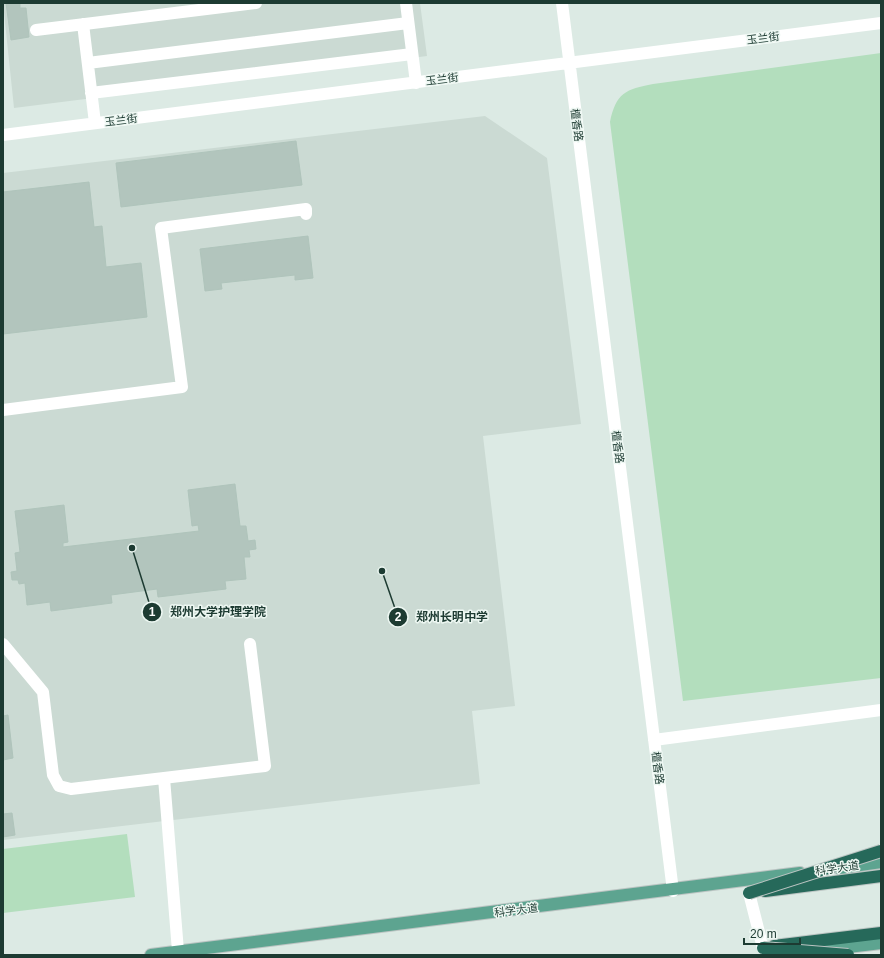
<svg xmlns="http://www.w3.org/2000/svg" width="884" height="958" viewBox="0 0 884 958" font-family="Helvetica,'Noto Sans SC',sans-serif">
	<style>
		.built { fill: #cbdad3 }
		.green { fill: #b3debd }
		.building { fill: #b2c5bd; stroke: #afc4bb }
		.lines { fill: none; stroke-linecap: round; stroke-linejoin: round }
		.major-casing { stroke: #bbc4c2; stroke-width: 14 }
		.highway-casing { stroke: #bbc4c2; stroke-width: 14 }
		.minor { stroke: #fff; stroke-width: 12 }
		.major { stroke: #5da490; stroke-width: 12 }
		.highway { stroke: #26695a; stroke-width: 12 }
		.highway-bridge-casing { stroke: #bbc4c2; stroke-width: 14; stroke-linecap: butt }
		.highway-bridge { stroke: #26695a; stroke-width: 12 }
		.labels { text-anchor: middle; stroke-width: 3; stroke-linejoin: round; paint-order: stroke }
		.street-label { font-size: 11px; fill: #1d3b32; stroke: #edf7f2 }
		.leader { fill: none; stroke: #1d3b32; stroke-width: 1.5 }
		.callout-dot { fill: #1d3b32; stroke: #edf7f2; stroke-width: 1.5 }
		.mark-label { font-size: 12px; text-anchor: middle; font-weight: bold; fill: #fff }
		.callout-label { font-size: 12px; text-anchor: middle; font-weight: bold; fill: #1d3b32; stroke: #edf7f2; stroke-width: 3; stroke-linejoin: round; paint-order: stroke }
	</style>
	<rect width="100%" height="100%" fill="#dceae4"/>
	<path class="built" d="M 3,3 L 420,3 L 427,56 L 14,108 Z
		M 485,116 L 547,158 L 581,424 L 483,436 L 515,706 L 472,711 L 480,784 L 3,840 L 3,173 Z"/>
	<path class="green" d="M 881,53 L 881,678 L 683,701 L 610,122 C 616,93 626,89 653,84 Z
		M 127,834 L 135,897 L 3,913 L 3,849 Z"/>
	<path class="building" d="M 6,3 L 20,3 L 20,8 L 26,8 L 29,37 L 11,40 Z
		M 296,141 L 302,185 L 121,207 L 116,163 Z
		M 89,182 L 94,227 L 102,226 L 106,267 L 141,263 L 147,317 L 3,334 L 3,192 Z
		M 308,236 L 313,278 L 295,280 L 295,275 L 221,283 L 222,289 L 205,291 L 200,249 Z
		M 235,484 L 240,526 L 246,526 L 248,541 L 255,540 L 256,549 L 249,550 L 250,557 L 244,557 L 246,579 L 225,581 L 226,589 L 158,597 L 157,589 L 111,595 L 112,603 L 51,611 L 50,602 L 27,605 L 25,583 L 19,584 L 18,580 L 12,580 L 11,572 L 17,571 L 15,553 L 20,552 L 15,511 L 64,505 L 68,542 L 63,543 L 63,547 L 199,531 L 198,525 L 192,526 L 188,490 Z
		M 8,715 L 13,758 L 3,760 L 3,716 Z
		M 12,813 L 15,835 L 3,837 L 3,814 Z"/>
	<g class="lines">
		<g class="major-casing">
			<path id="major" d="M 839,868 L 881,862
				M 823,950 L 881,943
				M 151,955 L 800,873"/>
		</g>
		<g class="highway-casing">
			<path id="highway" d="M 765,891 L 881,876
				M 774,946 L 881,933"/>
		</g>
		<path class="minor" d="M 406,3 L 416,83
			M 562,3 L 673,891
			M 83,24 L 95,123
			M 36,30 L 256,3
			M 88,63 L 408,23
			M 91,93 L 412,54
			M 3,135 L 881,23
			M 3,410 L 182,387 L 161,228 L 306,209 L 306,214
			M 3,644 L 43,692 L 53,775 L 59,786 L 71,789 L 265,766 L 250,644
			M 654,740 L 881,710
			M 164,778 L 178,951
			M 749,893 L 763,948"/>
		<use href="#major" class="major"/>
		<use href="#highway" class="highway"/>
		<g class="highway-bridge-casing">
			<path id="highway-bridge" d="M 749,893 L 881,851
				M 763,948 L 848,955"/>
		</g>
		<use href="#highway-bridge" class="highway-bridge"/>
	</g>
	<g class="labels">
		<g class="street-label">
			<text transform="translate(763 38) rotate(-7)" y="4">玉兰街</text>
			<text transform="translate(442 79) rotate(-7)" y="4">玉兰街</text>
			<text transform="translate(121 120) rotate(-7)" y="4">玉兰街</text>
			<text transform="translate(577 125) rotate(83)" y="4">檀香路</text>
			<text transform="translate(618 447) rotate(83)" y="4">檀香路</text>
			<text transform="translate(658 768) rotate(83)" y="4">檀香路</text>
			<text transform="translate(837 868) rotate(-8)" y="4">科学大道</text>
			<text transform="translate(516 910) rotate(-7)" y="4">科学大道</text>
		</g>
	</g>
	<path class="leader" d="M132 548L152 612M382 571L398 617"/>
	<g class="callout-dot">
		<circle cx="132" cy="548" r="4"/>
		<circle cx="382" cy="571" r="4"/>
		<circle cx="152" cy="612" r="10"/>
		<circle cx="398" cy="617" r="10"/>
	</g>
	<g class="mark-label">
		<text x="152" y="616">1</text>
		<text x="398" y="621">2</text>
	</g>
	<g class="callout-label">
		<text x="218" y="616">郑州大学护理学院</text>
		<text x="452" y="621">郑州长明中学</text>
	</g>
	<rect width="884" height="958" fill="none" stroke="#1d3b32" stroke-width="8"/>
	<path d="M744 938v6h56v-6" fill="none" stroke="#1d3b32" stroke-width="2"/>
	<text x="750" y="938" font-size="12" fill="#1d3b32" stroke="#edf7f2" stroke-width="3" paint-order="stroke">20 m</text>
</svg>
